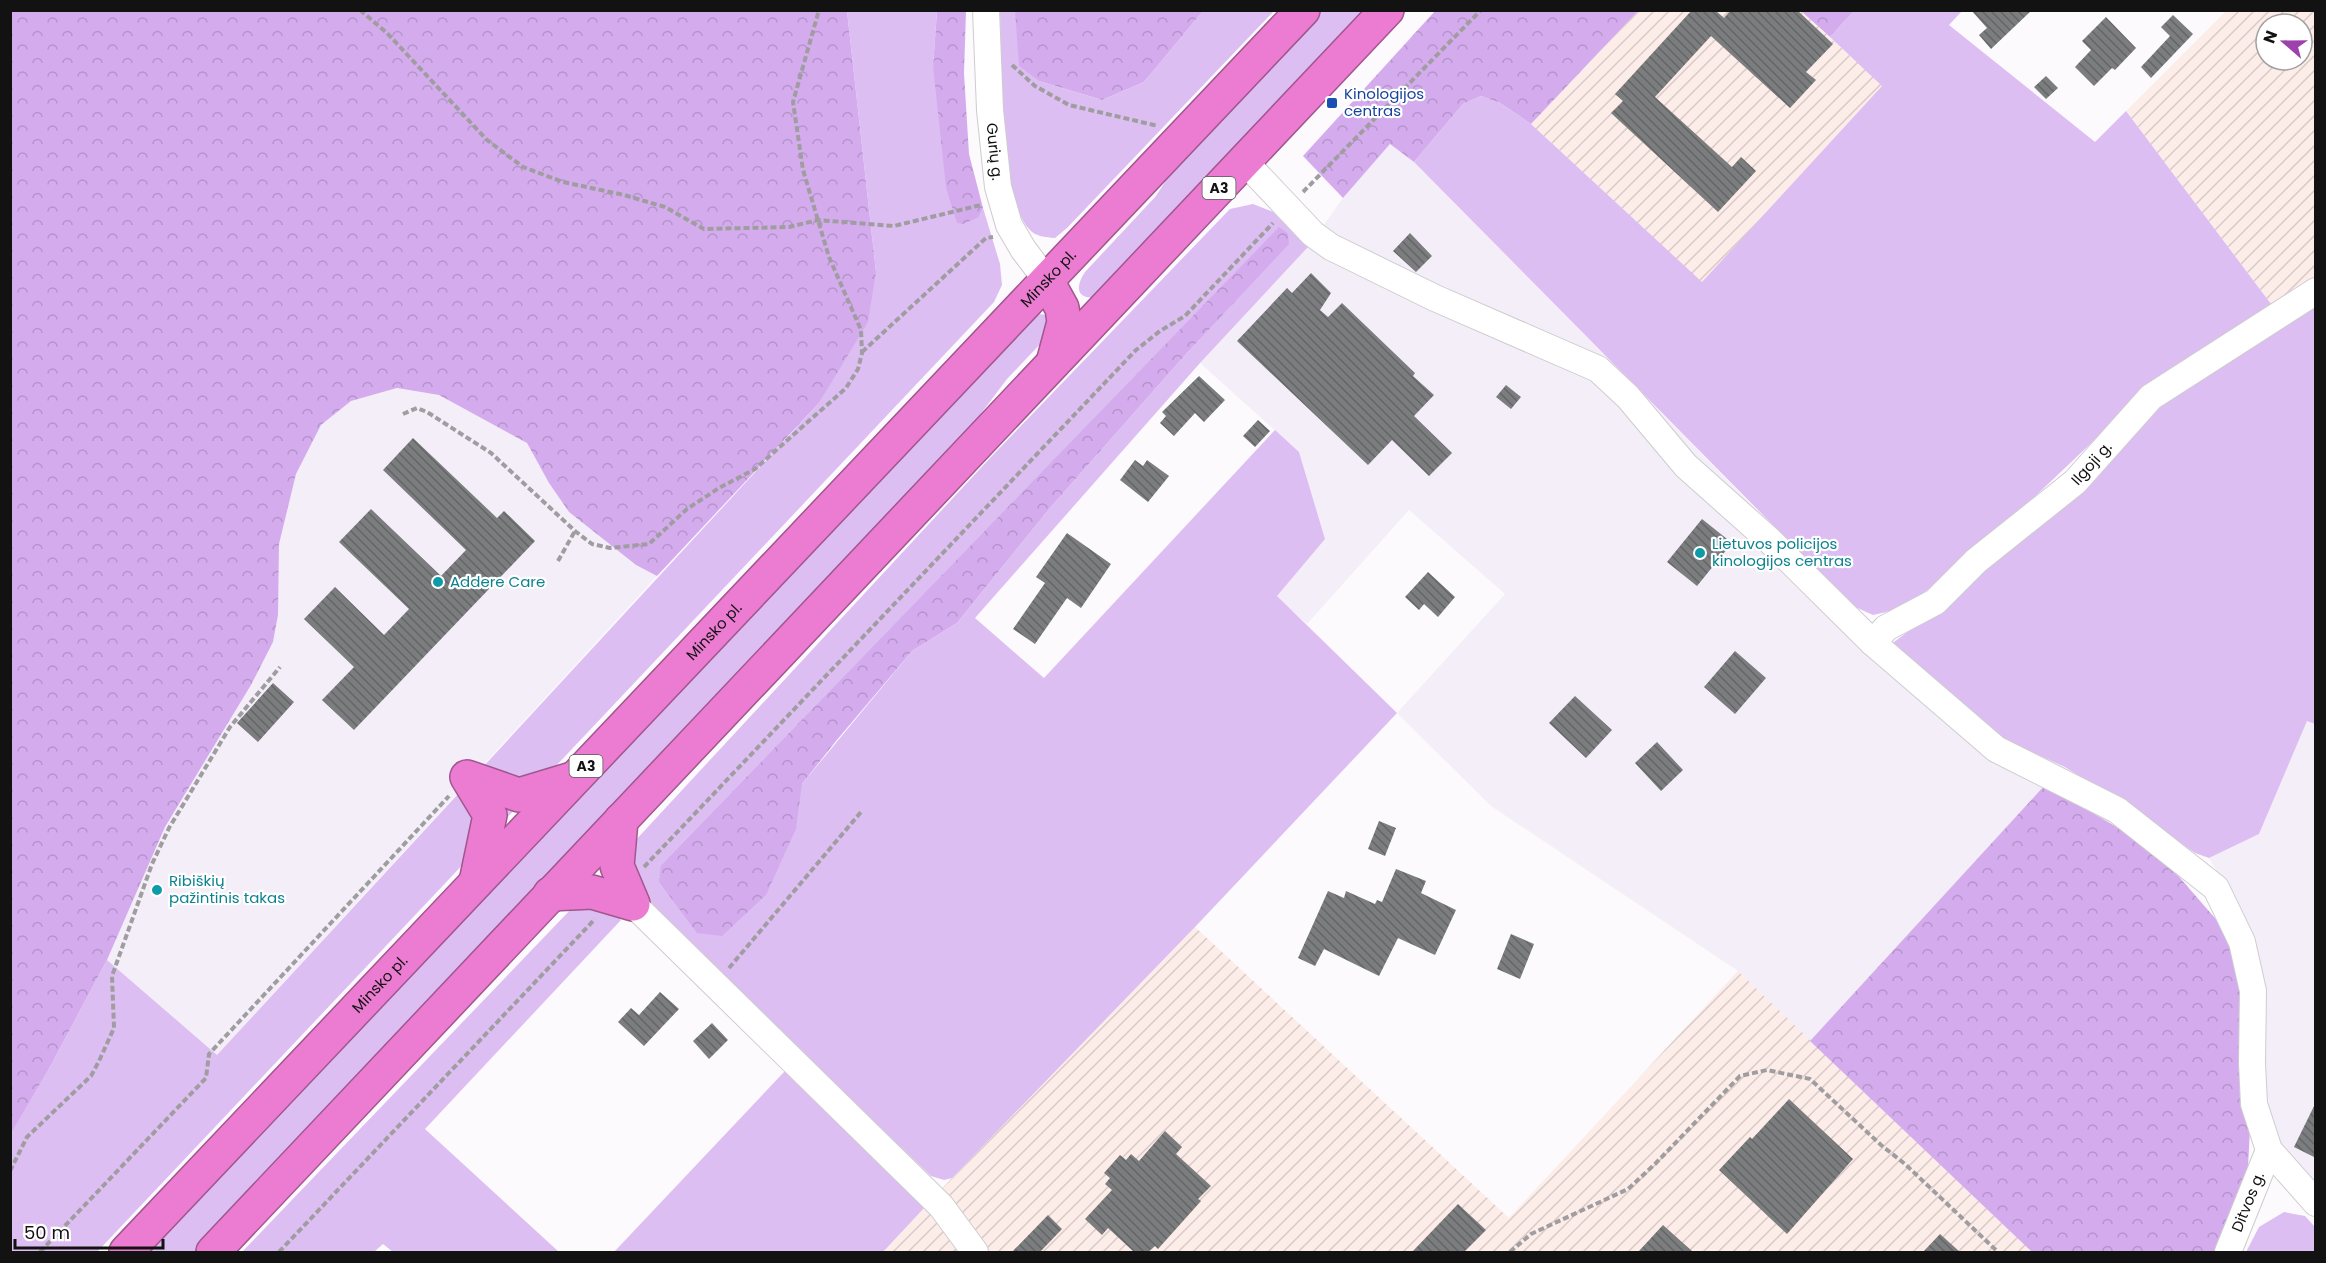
<svg xmlns="http://www.w3.org/2000/svg" width="2326" height="1263" viewBox="0 0 2326 1263" font-family="Poppins,sans-serif">
	<style>
		.built { fill: #f4eef8 }
		.industrial { fill: url(#industrial-furrows); fill-rule: evenodd }
		.green { fill: #ddbef3; fill-rule: evenodd }
		.forest { fill: url(#forest-crowns) }
		.building { fill: url(#building-back-hatch) }
		.lines { fill: none; stroke-linecap: round; stroke-linejoin: round }
		.minor-casing { stroke: #cecccf; stroke-width: 28 }
		.highway-casing { stroke: #a0578e; stroke-width: 36 }
		.path { stroke: #9f9d9f; stroke-width: 4; stroke-dasharray: 6 3; stroke-linecap: butt }
		.minor { stroke: #fff; stroke-width: 26 }
		.highway { stroke: #ec7cd1; stroke-width: 33 }
		.transit-dot { fill: #1a4fb4; stroke: #fff; stroke-width: 2 }
		.culture-dot { fill: #0f9aa8; stroke: #fff; stroke-width: 2 }
		.labels { text-anchor: middle; stroke-width: 4.5; stroke-linejoin: round; paint-order: stroke }
		.shield { fill: #fff; stroke: #5a595a; stroke-width: 1.5 }
		.shield-label { font-size: 14px; font-weight: bold; fill: #131213 }
		.transit-label { font-size: 15px; fill: #164399; stroke: #fff; text-anchor: start }
		.street-label { font-size: 15px; fill: #131213; stroke: #fff }
		.culture-label { font-size: 15px; fill: #0d838f; stroke: #fff; text-anchor: start }
	</style>
	<defs>
		<pattern id="industrial-furrows" width="10" height="10" patternUnits="userSpaceOnUse" patternTransform="scale(1.5)"><rect width="10" height="10" fill="#fdede9"/><path d="M-1 1l2-2M0 10L10 0M9 11l2-2" fill="none" stroke="#d8cac7"/></pattern>
		<pattern id="forest-crowns" width="20" height="18" patternUnits="userSpaceOnUse" patternTransform="scale(1.5)"><rect width="20" height="18" fill="#d4acee"/><path d="M2 6a3 3 0 1 1 6 0M12 15a3 3 0 1 1 6 0" fill="none" stroke="#b593cb"/></pattern>
		<pattern id="building-back-hatch" width="6" height="6" patternUnits="userSpaceOnUse" patternTransform="scale(1.5)"><rect width="6" height="6" fill="#7c7d7f"/><path d="M-1 5l2 2M0 0l6 6M5-1l2 2" fill="none" stroke="#646567"/></pattern>
	</defs>
	<rect width="100%" height="100%" fill="#fcfafd"/>
	<path class="built" d="M 1390,144 L 1414,162 L 1890,645 L 2007,741 L 2063,766 L 1810,1041 L 1738,971 L 1491,806 L 1397,713 L 1505,594 L 1409,510 L 1307,624 L 1276,596 L 1325,539 L 1299,452 L 1200,363 L 1308,247 L 1343,198 Z
		M 397,388 L 439,395 L 527,443 L 549,483 L 569,512 L 636,565 L 657,576 L 217,1055 L 107,960 L 165,827 L 251,685 L 273,642 L 278,615 L 278,544 L 296,474 L 321,425 L 351,401 Z
		M 2307,721 L 2315,724 L 2315,1191 L 2282,1154 L 2266,1115 L 2262,1050 L 2265,982 L 2259,956 L 2232,897 L 2209,858 L 2259,834 Z"/>
	<path class="industrial" d="M 1638,11 L 1801,11 L 1883,86 L 1702,283 L 1531,124 Z
		M 2226,11 L 2315,11 L 2315,277 L 2271,304 L 2126,111 ZM 2266,24 L 2302,24 L 2302,60 L 2266,60 Z
		M 1195,927 L 1509,1218 L 1738,971 L 2032,1252 L 883,1252 L 952,1178 Z"/>
	<path class="green" d="M 847,11 L 937,11 L 933,66 L 979,217 L 983,208 L 1000,264 L 1002,285 L 994,302 L 97,1252 L 11,1252 L 10,1133 L 50,1067 L 107,960 L 217,1055 L 819,403 L 837,371 L 876,272 Z
		M 1000,11 L 1015,11 L 1039,81 L 1102,100 L 1144,82 L 1203,11 L 1274,11 L 1067,228 L 1055,238 C 1045,237 1036,237 1029,229 C 1000,199 1001,56 1000,11 Z
		M 1320,11 L 1369,11 L 1097,297 C 1076,300 1075,287 1085,272 L 1156,196 L 1183,154 Z
		M 1854,11 L 1962,11 L 1949,25 L 2095,142 L 2126,111 L 2271,304 L 2125,411 L 1969,559 L 1903,608 L 1873,615 L 1853,606 L 1414,162 L 1463,104 L 1481,96 L 1500,103 L 1531,124 L 1702,282 L 1882,86 L 1830,37 Z
		M 1253,204 L 1273,212 L 1308,247 L 1200,363 L 975,618 L 1044,678 L 1275,430 L 1299,452 L 1325,539 L 1277,596 L 1397,713 L 1195,927 L 952,1178 L 944,1180 L 931,1176 L 631,890 L 633,843 L 991,457 L 1230,209 ZM 1279,228 L 1288,233 L 1288,244 L 1187,353 L 1050,508 L 957,623 L 912,651 L 802,784 L 661,865 Z
		M 2315,302 L 2315,724 L 2307,721 L 2259,834 L 2209,858 L 2195,853 L 2108,793 L 2063,766 L 2007,741 L 1972,719 L 1890,645 L 1946,603 L 2150,412 Z
		M 1038,314 L 1047,315 L 1053,320 L 1046,338 L 1007,379 L 955,448 L 511,922 L 196,1252 L 145,1252 L 1032,317 Z
		M 603,899 L 621,920 L 425,1129 L 559,1252 L 393,1252 L 383,1244 L 374,1252 L 242,1252 L 574,906 Z
		M 785,1071 L 925,1207 L 883,1252 L 614,1252 Z
		M 2284,1212 L 2305,1216 L 2315,1227 L 2315,1252 L 2246,1252 L 2259,1227 Z"/>
	<path class="forest" d="M 11,10 L 847,11 L 876,272 L 868,322 L 819,403 L 657,576 L 636,565 L 569,512 L 549,483 L 527,443 L 439,395 L 397,388 L 351,401 L 321,425 L 296,474 L 279,544 L 278,615 L 273,642 L 251,685 L 165,827 L 107,960 L 50,1067 L 11,1133 Z
		M 937,11 L 966,11 L 964,73 L 969,154 L 983,208 L 979,217 L 963,224 L 957,223 L 946,188 L 933,66 Z
		M 1015,11 L 1015,10 L 1203,11 L 1144,82 L 1102,100 L 1039,81 L 1019,66 Z
		M 1435,11 L 1638,11 L 1531,124 L 1500,103 L 1481,96 L 1463,104 L 1414,162 L 1390,144 L 1343,198 L 1303,156 Z
		M 1801,11 L 1854,11 L 1830,37 Z
		M 1279,227 L 1288,233 L 1289,244 L 1187,353 L 1050,508 L 957,623 L 912,651 L 836,741 L 802,784 L 796,829 L 766,895 L 722,936 L 697,933 L 659,882 L 661,865 Z
		M 2045,785 L 2120,829 L 2174,871 L 2221,925 L 2238,963 L 2244,991 L 2250,1128 L 2248,1168 L 2219,1252 L 2032,1252 L 1810,1041 Z"/>
	<path class="building" d="M 1692,10 L 1715,10 L 1724,18 L 1731,10 L 1797,10 L 1833,44 L 1806,72 L 1816,80 L 1790,108 L 1711,36 L 1655,97 L 1732,167 L 1741,157 L 1756,171 L 1718,212 L 1611,113 L 1623,101 L 1615,94 Z
		M 1971,10 L 2032,10 L 1991,49 L 1979,35 L 1987,28 Z
		M 2173,15 L 2193,34 L 2151,78 L 2141,67 L 2170,36 L 2161,27 Z
		M 2106,17 L 2136,48 L 2115,70 L 2112,68 L 2094,86 L 2075,67 L 2091,50 L 2082,41 Z
		M 2046,76 L 2058,88 L 2046,99 L 2034,87 Z
		M 1410,233 L 1432,256 L 1416,272 L 1393,251 Z
		M 1311,273 L 1331,293 L 1320,310 L 1328,317 L 1342,303 L 1415,373 L 1413,376 L 1434,395 L 1414,416 L 1452,453 L 1429,476 L 1392,440 L 1368,465 L 1237,341 L 1287,288 L 1292,293 Z
		M 1199,376 L 1225,400 L 1204,422 L 1195,413 L 1174,436 L 1160,423 L 1166,416 L 1162,412 Z
		M 1506,385 L 1521,397 L 1511,409 L 1496,397 Z
		M 1258,420 L 1270,431 L 1255,447 L 1243,436 Z
		M 413,438 L 497,518 L 504,511 L 535,541 L 354,730 L 322,700 L 354,667 L 304,619 L 335,587 L 384,635 L 409,609 L 339,542 L 371,509 L 441,576 L 466,550 L 383,470 Z
		M 1135,460 L 1143,466 L 1147,460 L 1169,476 L 1148,502 L 1120,480 Z
		M 1702,519 L 1732,543 L 1697,586 L 1667,562 Z
		M 1067,533 L 1111,564 L 1081,608 L 1067,598 L 1035,644 L 1013,629 L 1045,583 L 1036,577 Z
		M 1428,572 L 1455,597 L 1438,617 L 1424,604 L 1419,610 L 1405,597 Z
		M 1735,651 L 1766,678 L 1735,714 L 1704,687 Z
		M 273,683 L 294,702 L 258,742 L 237,723 Z
		M 1575,696 L 1612,730 L 1586,758 L 1549,723 Z
		M 1657,742 L 1683,770 L 1661,791 L 1635,763 Z
		M 1379,821 L 1396,828 L 1385,856 L 1368,849 Z
		M 1396,869 L 1426,881 L 1421,893 L 1456,910 L 1435,955 L 1398,938 L 1379,976 L 1324,949 L 1315,966 L 1298,958 L 1328,891 L 1344,898 L 1346,891 L 1375,904 L 1377,900 L 1382,902 Z
		M 1511,934 L 1534,944 L 1520,979 L 1497,969 Z
		M 660,992 L 679,1009 L 644,1046 L 618,1022 L 631,1008 L 639,1015 Z
		M 712,1023 L 728,1040 L 709,1059 L 693,1041 Z
		M 1789,1099 L 1853,1159 L 1787,1234 L 1719,1170 L 1750,1137 L 1752,1139 Z
		M 2316,1102 L 2316,1158 L 2294,1147 Z
		M 1165,1131 L 1182,1147 L 1176,1154 L 1211,1186 L 1198,1199 L 1201,1201 L 1158,1249 L 1155,1246 L 1148,1252 L 1134,1252 L 1108,1228 L 1102,1235 L 1085,1219 L 1112,1190 L 1105,1184 L 1110,1178 L 1104,1173 L 1120,1155 L 1126,1160 L 1131,1154 L 1139,1161 Z
		M 1458,1204 L 1486,1230 L 1464,1252 L 1412,1252 Z
		M 1048,1215 L 1062,1229 L 1040,1252 L 1012,1252 Z
		M 1663,1225 L 1693,1252 L 1638,1252 Z
		M 1940,1234 L 1960,1252 L 1923,1252 Z"/>
	<g class="lines">
		<g class="minor-casing">
			<g id="minor">
				<path id="s1" d="M 986,10 L 990,110 L 998,187 L 1009,225 L 1023,249 L 1047,281"/>
				<path d="M 1244,161 L 1313,234 L 1331,247 L 1435,298 L 1598,369 L 1628,397 L 1686,466 L 1768,539 L 1873,643 L 1996,749 L 2117,810 L 2216,888 L 2242,942 L 2253,991 L 2252,1063 L 2254,1104 L 2269,1150 L 2316,1203"/>
				<path id="s2" d="M 1873,643 L 1886,628 L 1935,602 L 1976,561 L 2075,482 L 2151,397 L 2316,291"/>
				<path d="M 633,904 L 941,1206 L 975,1252"/>
				<path id="s3" d="M 2228,1252 L 2269,1150"/>
			</g>
		</g>
		<g class="highway-casing">
			<g id="highway">
				<path d="M 1047,281 L 1062,308 L 1064,322 L 1053,363"/>
				<path d="M 476,882 L 490,815 L 467,777 L 519,795 L 572,779"/>
				<path d="M 550,894 L 592,892 L 633,904 L 617,866 L 621,820"/>
				<path id="s4" d="M 126,1252 L 1303,10"/>
				<path d="M 213,1252 L 1387,10"/>
			</g>
		</g>
		<path class="path" d="M 360,10 L 387,33 L 487,140 L 523,167 L 563,182 L 624,195 L 665,207 L 704,229 L 789,227 L 818,220 L 894,226 L 981,205
			M 1012,65 L 1035,86 L 1069,105 L 1158,126
			M 1303,192 L 1481,10
			M 862,352 L 986,238 L 993,237
			M 403,414 L 417,408 L 427,412 L 491,453 L 575,531 L 592,544 L 610,548 L 649,544 L 687,509 L 719,488 L 755,469 L 846,388 L 858,369 L 862,353 L 861,330 L 829,257 L 803,170 L 793,102 L 819,10
			M 558,561 L 575,531
			M 644,867 L 1136,350 L 1160,331 L 1185,316 L 1273,223
			M 729,968 L 861,812
			M 10,1171 L 27,1137 L 91,1076 L 99,1061 L 114,1028 L 112,976 L 152,864 L 169,828 L 230,727 L 280,667
			M 40,1252 L 206,1078 L 209,1054 L 449,796
			M 279,1252 L 595,919
			M 1510,1252 L 1531,1234 L 1628,1189 L 1655,1164 L 1740,1076 L 1767,1070 L 1810,1079 L 1881,1145 L 1905,1164 L 1998,1252"/>
		<use href="#minor" class="minor"/>
		<use href="#highway" class="highway"/>
	</g>
	<rect class="transit-dot" x="1326" y="97" width="12" height="12" rx="3"/>
	<g class="culture-dot">
		<circle cx="1700" cy="553" r="6"/>
		<circle cx="438" cy="582" r="6"/>
		<circle cx="157" cy="890" r="6"/>
	</g>
	<g class="labels">
		<g class="shield">
			<rect x="1202.5" y="177" width="33" height="22" rx="4.5"/>
			<rect x="569.5" y="755" width="33" height="22" rx="4.5"/>
		</g>
		<g class="shield-label">
			<text x="1219" y="193">A3</text>
			<text x="586" y="771">A3</text>
		</g>
		<g class="transit-label">
			<text x="1344" y="99">Kinologijos<tspan x="1344" dy="17">centras</tspan></text>
		</g>
		<g class="street-label">
			<text dy="5" stroke="none"><textPath href="#s1" startOffset="142">Gurių g.</textPath></text>
			<text dy="5" stroke="none"><textPath href="#s4" startOffset="1341">Minsko pl.</textPath></text>
			<text dy="5" stroke="none"><textPath href="#s2" startOffset="285">Ilgoji g.</textPath></text>
			<text dy="5" stroke="none"><textPath href="#s4" startOffset="855">Minsko pl.</textPath></text>
			<text dy="5" stroke="none"><textPath href="#s4" startOffset="369">Minsko pl.</textPath></text>
			<text dy="5" stroke="none"><textPath href="#s3" startOffset="54">Ditvos g.</textPath></text>
		</g>
		<g class="culture-label">
			<text x="1712" y="549">Lietuvos policijos<tspan x="1712" dy="17">kinologijos centras</tspan></text>
			<text x="450" y="587">Addere Care</text>
			<text x="169" y="886">Ribiškių<tspan x="169" dy="17">pažintinis takas</tspan></text>
		</g>
	</g>
	<rect width="2326" height="1263" fill="none" stroke="#131213" stroke-width="24"/>
	<g transform="translate(2284 42) rotate(290)"><circle r="28" fill="#ffffff" stroke="#a1a0a1" stroke-width="1.5"/>
	<path d="M0-4.5L10 22L0 15L-10 22Z" fill="#9d42ad"/>
	<text y="-9" font-size="16" font-weight="bold" text-anchor="middle" fill="#131213">N</text>
	</g>
	<path d="M15 1239v9h148v-9" fill="none" stroke="#131213" stroke-width="3"/>
	<text x="24" y="1239" font-size="18" fill="#131213" stroke="#ffffff" stroke-width="4.5" paint-order="stroke">50 m</text>
</svg>
